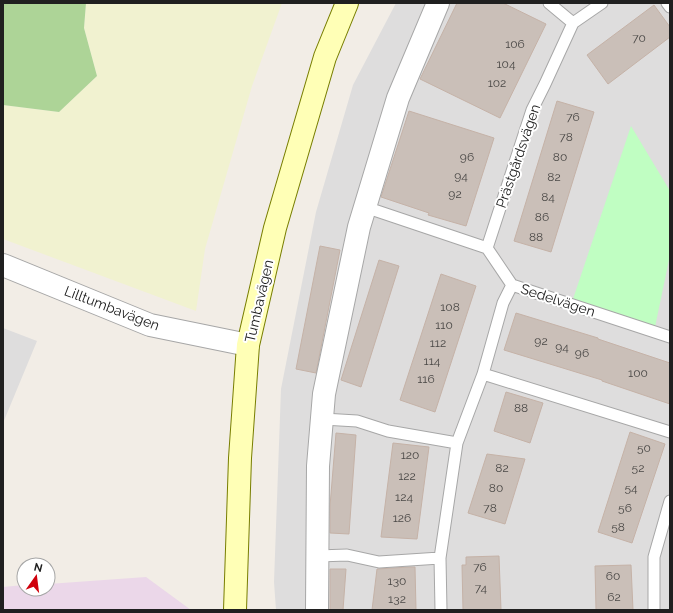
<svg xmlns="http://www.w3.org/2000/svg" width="673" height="613" viewBox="0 0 673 613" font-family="Raleway,sans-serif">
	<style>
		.residential { fill: #dedddd }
		.industrial { fill: #ebd7e9 }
		.farmland { fill: #f1f2d0 }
		.forest { fill: #add497 }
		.park { fill: #c0fec2 }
		.building { fill: #cabfb8; stroke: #c5b2a7 }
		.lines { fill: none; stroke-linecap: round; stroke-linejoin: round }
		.lane-casing { stroke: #a7a7a7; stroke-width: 13 }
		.street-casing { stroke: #a7a7a7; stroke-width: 24 }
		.secondary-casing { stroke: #787e00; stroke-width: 24 }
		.lane { stroke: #fff; stroke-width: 11 }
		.street { stroke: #fff; stroke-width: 22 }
		.secondary { stroke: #ffffb6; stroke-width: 22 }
		.labels { text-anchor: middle; stroke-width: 4; stroke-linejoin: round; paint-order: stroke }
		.number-label { font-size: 12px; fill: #4a4846 }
		.street-label { font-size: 14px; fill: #202020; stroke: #fff }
	</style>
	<rect width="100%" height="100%" fill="#f2ede6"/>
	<path class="residential" d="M 396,3 L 670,3 L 670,610 L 276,610 L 274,582 L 281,389 L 316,212 L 353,85 Z
		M 3,328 L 37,341 L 3,423 Z"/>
	<path class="industrial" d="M 146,577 L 191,610 L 3,610 L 3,587 L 24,585 L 24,589 L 48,589 L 48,584 Z"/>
	<path class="farmland" d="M 86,3 L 282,3 L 252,86 L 205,249 L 196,311 L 3,239 L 3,105 L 59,112 L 97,76 L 84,28 Z"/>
	<path class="forest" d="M 3,3 L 86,3 L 84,28 L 97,76 L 59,112 L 3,105 Z"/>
	<path class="park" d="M 631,126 L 670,191 L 670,255 L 655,327 L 573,299 Z"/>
	<path class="building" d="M 457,3 L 503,3 L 546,24 L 500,118 L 420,79 Z
		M 654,5 L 670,27 L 670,37 L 608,84 L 587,55 Z
		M 557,101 L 594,112 L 551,252 L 514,241 Z
		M 409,111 L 494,138 L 466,226 L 428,215 L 429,213 L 381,197 Z
		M 320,246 L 340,250 L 316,373 L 296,369 Z
		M 379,260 L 399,266 L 361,387 L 341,380 Z
		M 441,274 L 476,286 L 435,412 L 400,400 Z
		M 516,313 L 598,338 L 598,339 L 670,363 L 670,404 L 602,381 L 602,380 L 504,350 Z
		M 506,392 L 543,403 L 530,443 L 494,431 Z
		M 630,432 L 665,444 L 632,543 L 598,532 Z
		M 336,433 L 356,435 L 349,534 L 330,533 L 330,506 Z
		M 393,443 L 429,447 L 417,539 L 381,537 Z
		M 487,454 L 525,459 L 505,524 L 468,513 Z
		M 499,556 L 501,610 L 463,610 L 462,565 L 466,565 L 466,557 Z
		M 631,565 L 633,610 L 596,610 L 595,566 Z
		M 409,567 L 415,567 L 416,610 L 372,610 L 377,569 Z
		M 330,569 L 346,569 L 343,610 L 330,610 Z"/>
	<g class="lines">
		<g class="lane-casing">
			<path id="lane" d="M 549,3 L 573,23
				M 667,3 L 670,7
				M 365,207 L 487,248 L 512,285
				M 487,248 L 532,110 L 545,84 L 573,23 L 602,3
				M 512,285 L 670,337
				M 483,374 L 670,432
				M 323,419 L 357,421 L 388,431 L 457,443
				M 318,556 L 347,555 L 379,562 L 440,558
				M 441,610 L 440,558 L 457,443 L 483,374 L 503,303 L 512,285
				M 654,610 L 654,557 L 670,501"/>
		</g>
		<g class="street-casing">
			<path id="street" d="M 3,265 L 150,325 L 248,345
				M 317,610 L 318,466 L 324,394 L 359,227 L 398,98 L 438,3"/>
		</g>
		<g class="secondary-casing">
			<path id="secondary" d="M 235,610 L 240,458 L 248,345 L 275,228 L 325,57 L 347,3"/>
		</g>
		<use href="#lane" class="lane"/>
		<use href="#street" class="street"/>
		<use href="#secondary" class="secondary"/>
	</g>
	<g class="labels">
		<g class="number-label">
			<text x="639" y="42">70</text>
			<text x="515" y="48">106</text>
			<text x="506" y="68">104</text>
			<text x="497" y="87">102</text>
			<text x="573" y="121">76</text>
			<text x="566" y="141">78</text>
			<text x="467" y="161">96</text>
			<text x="560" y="161">80</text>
			<text x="461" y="180">94</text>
			<text x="554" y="181">82</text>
			<text x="455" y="198">92</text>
			<text x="548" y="201">84</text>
			<text x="542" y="221">86</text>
			<text x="536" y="241">88</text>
			<text x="450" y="311">108</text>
			<text x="444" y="329">110</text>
			<text x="541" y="345">92</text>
			<text x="438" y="347">112</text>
			<text x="562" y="351">94</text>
			<text x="582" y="357">96</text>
			<text x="432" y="365">114</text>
			<text x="638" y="377">100</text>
			<text x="426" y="383">116</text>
			<text x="521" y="412">88</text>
			<text x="644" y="452">50</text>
			<text x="410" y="459">120</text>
			<text x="502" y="472">82</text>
			<text x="638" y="472">52</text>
			<text x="407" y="480">122</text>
			<text x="496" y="492">80</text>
			<text x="631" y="492">54</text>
			<text x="404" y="501">124</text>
			<text x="490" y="512">78</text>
			<text x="625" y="512">56</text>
			<text x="402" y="522">126</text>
			<text x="618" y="531">58</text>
			<text x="480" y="571">76</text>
			<text x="613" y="580">60</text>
			<text x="397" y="585">130</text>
			<text x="481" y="592">74</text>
			<text x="614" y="601">62</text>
			<text x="397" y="603">132</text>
		</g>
		<g class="street-label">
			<text transform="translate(518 156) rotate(-71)" y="5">Prästgårdsvägen</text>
			<text transform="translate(558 300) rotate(18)" y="5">Sedelvägen</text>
			<text transform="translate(259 301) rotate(-77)" y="5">Tumbavägen</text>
			<text transform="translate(112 308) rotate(21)" y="5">Lilltumbavägen</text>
		</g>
	</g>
	<rect width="673" height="613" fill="none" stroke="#202020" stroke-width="8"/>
	<g transform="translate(36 577) rotate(14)"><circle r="19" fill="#ffffff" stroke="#a6a6a6"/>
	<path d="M0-3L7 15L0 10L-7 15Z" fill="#d0000c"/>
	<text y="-6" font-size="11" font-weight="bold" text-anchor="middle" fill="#202020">N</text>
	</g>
</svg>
